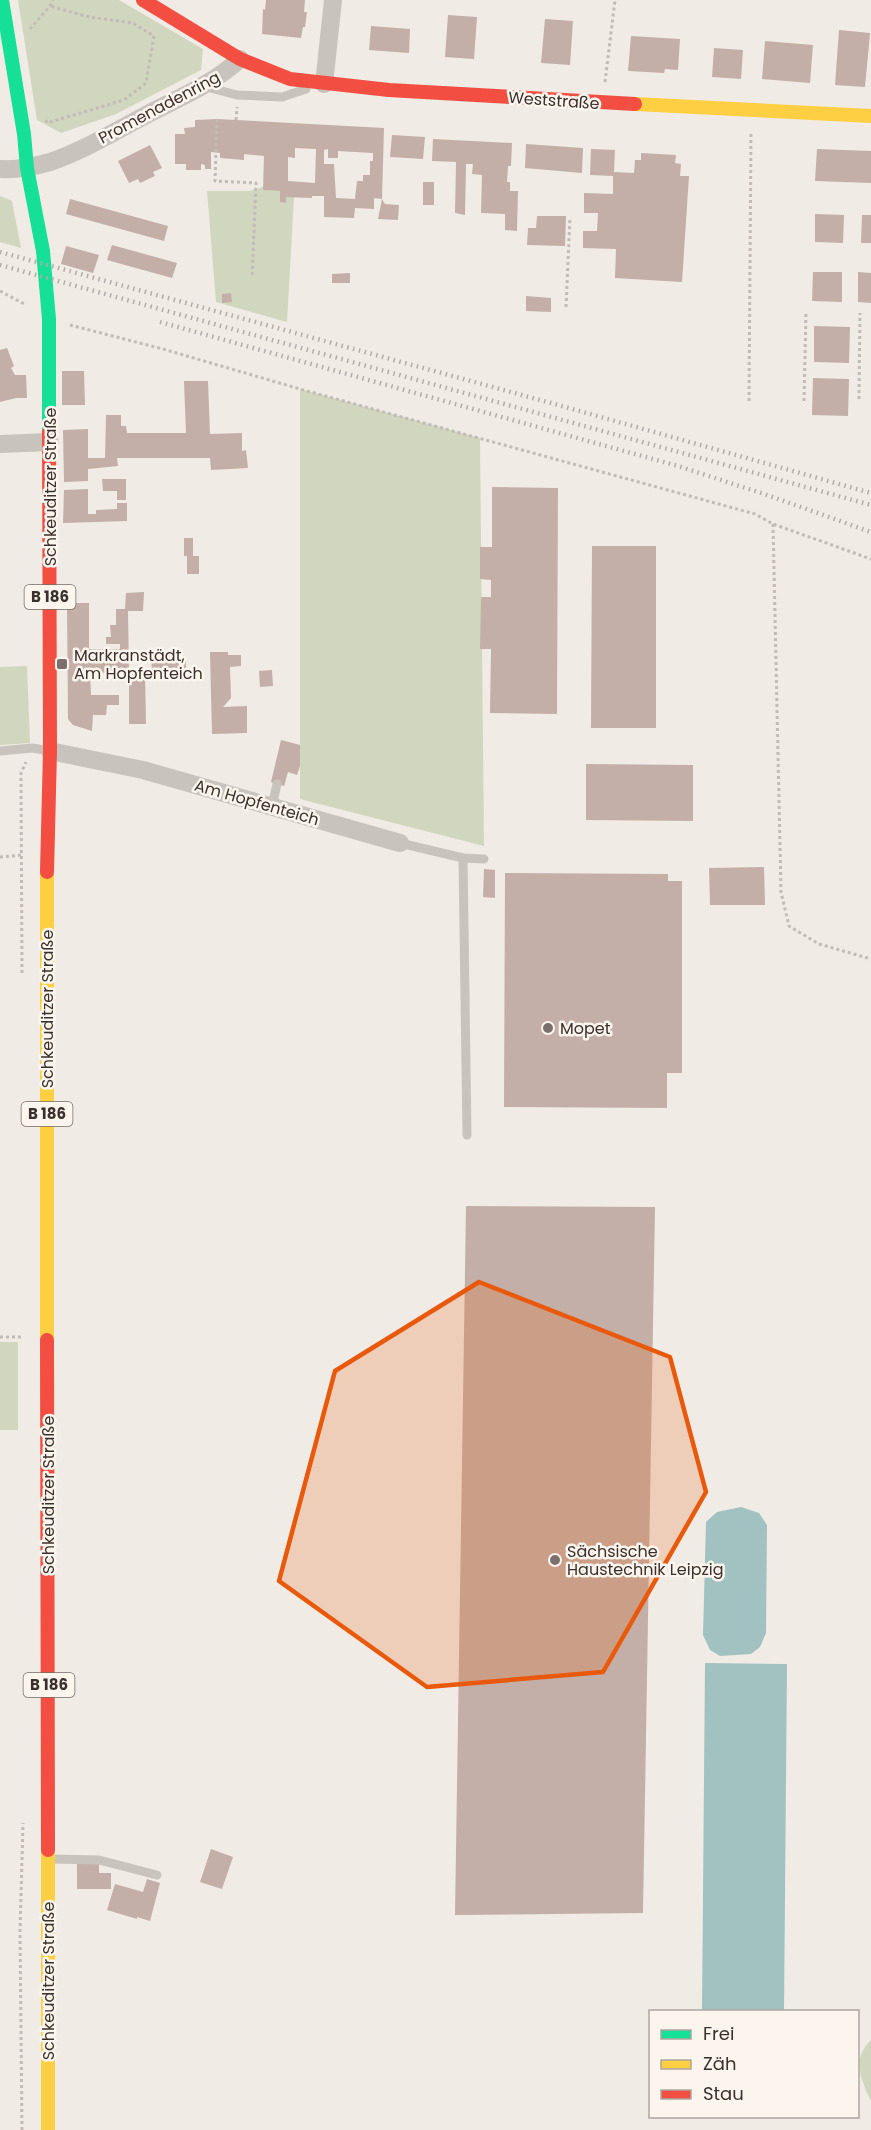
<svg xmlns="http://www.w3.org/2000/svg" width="871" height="2130" viewBox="0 0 871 2130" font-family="Poppins,sans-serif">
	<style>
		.green { fill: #d1d6bf }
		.water { fill: #a1c2c1 }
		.building { fill: #c3afa7; fill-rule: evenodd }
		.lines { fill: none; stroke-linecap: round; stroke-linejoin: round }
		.path { stroke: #c2bbb6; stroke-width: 3; stroke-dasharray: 3 3; stroke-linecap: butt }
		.lane { stroke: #c9c3be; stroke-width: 9 }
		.street { stroke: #c9c3be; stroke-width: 18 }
		.fast { stroke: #16e098; stroke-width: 14 }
		.slow { stroke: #ffcf43; stroke-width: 14 }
		.jam { stroke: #f24e42; stroke-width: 14 }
		.rail { stroke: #b1aca8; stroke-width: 4.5; stroke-dasharray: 1.5 4.5; stroke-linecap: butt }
		.marked { fill: #e8590c; fill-opacity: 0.2; stroke: #e8590c; stroke-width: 4.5; stroke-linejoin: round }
		.poi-dot { fill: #7a716c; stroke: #fbf5ee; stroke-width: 2 }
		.labels { text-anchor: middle; stroke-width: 5; stroke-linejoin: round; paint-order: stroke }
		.shield { fill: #fbf5ee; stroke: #756b66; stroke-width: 1.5 }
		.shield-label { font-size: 15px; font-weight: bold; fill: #3b302b }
		.street-label { font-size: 16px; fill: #3b302b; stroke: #fbf5ee }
		.poi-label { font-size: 16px; fill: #3b302b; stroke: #fbf5ee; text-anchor: start }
	</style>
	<rect width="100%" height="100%" fill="#f0ebe5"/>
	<path class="green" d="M 18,0 L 119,0 L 203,49 L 201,70 L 116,114 L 61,133 L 37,120 Z
		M 263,187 L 264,190 L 280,191 L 280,202 L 286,203 L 286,197 L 294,197 L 287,322 L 216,302 L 207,191 L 250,191 Z
		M 0,196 L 12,201 L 21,248 L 0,242 Z
		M 300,389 L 480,438 L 484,846 L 300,799 Z
		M 27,666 L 30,743 L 0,745 L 0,667 Z
		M 0,1342 L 18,1342 L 18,1430 L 0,1430 Z
		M 871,2040 L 871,2101 C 861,2079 851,2060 871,2040 Z"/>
	<path class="water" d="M 741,1507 L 759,1513 L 767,1525 L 766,1633 L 760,1647 L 751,1654 L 720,1656 L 710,1650 L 703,1635 L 706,1522 L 717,1512 Z
		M 705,1663 L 787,1664 L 784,2011 L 702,2011 Z"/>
	<path class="building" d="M 266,0 L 305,0 L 304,12 L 307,12 L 305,27 L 303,27 L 301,38 L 262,34 L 263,9 L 265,10 Z
		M 448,15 L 477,17 L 474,59 L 445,57 Z
		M 545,19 L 573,21 L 570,65 L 541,63 Z
		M 371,26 L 410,29 L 409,53 L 369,50 Z
		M 839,30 L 870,33 L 865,87 L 835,85 Z
		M 631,36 L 680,39 L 678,70 L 665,69 L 664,73 L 628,71 Z
		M 765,41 L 813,45 L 810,83 L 762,79 Z
		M 714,48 L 743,50 L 741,79 L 712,77 Z
		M 217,119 L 384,128 L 382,199 L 385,204 L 399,205 L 398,220 L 378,219 L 382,199 L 374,198 L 374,209 L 355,208 L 354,218 L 324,217 L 324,196 L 312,196 L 312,198 L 286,197 L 286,203 L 280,202 L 280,191 L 263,190 L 264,156 L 244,154 L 244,160 L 220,158 L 220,153 L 211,152 L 211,169 L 205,169 L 205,165 L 201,164 L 201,170 L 186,170 L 186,164 L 175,164 L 175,134 L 185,134 L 184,128 L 195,127 L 195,120 ZM 295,148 L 316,149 L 315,183 L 288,181 L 288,157 L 295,158 ZM 328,149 L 328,158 L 338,158 L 338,151 L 373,153 L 373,161 L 370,161 L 370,175 L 363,175 L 363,181 L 357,181 L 355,199 L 336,198 L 334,164 L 324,164 L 324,150 Z
		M 392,135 L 425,137 L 423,159 L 390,157 Z
		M 433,139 L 512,143 L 511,166 L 508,166 L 507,182 L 510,182 L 510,191 L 518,191 L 517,231 L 505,230 L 505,214 L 481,213 L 482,175 L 472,174 L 473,164 L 466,164 L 465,215 L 455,213 L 456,162 L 432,161 Z
		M 526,144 L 583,148 L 582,173 L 525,168 Z
		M 150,145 L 162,168 L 153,172 L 155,176 L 140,183 L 138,179 L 129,183 L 118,161 Z
		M 591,149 L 615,150 L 614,172 L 634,173 L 635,160 L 641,160 L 641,153 L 676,155 L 675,163 L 681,164 L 680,176 L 689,176 L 682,282 L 615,278 L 616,249 L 583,248 L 583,231 L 597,231 L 598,213 L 584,213 L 584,193 L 613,194 L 613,176 L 590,175 Z
		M 817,149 L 871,151 L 871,183 L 815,181 Z
		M 423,182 L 434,182 L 434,205 L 423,205 Z
		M 70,199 L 168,226 L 164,241 L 66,214 Z
		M 815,214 L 844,215 L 843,243 L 815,242 Z
		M 862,215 L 871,215 L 871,243 L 861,243 Z
		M 537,216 L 566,216 L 565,246 L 527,245 L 528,228 L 536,228 Z
		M 112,245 L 177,263 L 172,278 L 107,260 Z
		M 66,246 L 99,255 L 93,273 L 61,264 Z
		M 813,272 L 842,272 L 842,302 L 812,301 Z
		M 858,272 L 871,273 L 871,303 L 858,302 Z
		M 350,273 L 350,283 L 332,283 L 332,274 Z
		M 231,293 L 232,302 L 222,303 L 222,294 Z
		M 526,296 L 551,298 L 551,312 L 526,311 Z
		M 814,326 L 850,327 L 849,363 L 814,362 Z
		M 7,348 L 14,366 L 11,368 L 15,375 L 26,375 L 27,398 L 16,398 L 0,402 L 0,350 Z
		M 62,371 L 84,371 L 85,405 L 62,405 Z
		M 813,378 L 849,379 L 848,416 L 812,415 Z
		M 184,381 L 208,381 L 210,434 L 242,433 L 242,451 L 246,450 L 248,468 L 211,470 L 210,458 L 117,458 L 118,466 L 88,469 L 88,481 L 64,482 L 63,430 L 88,429 L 88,458 L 105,458 L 106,415 L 121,415 L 121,426 L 126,426 L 127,433 L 186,433 Z
		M 102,479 L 126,479 L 126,500 L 117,500 L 117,491 L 103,491 Z
		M 492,487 L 558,488 L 557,714 L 490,713 L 491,649 L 480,649 L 481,597 L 491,597 L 491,580 L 480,579 L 480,547 L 492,547 Z
		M 88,489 L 88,514 L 96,514 L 96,510 L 117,509 L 117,503 L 127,503 L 127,521 L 63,523 L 64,490 Z
		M 184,538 L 193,538 L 193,556 L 199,556 L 199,574 L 187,574 L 187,556 L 184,556 Z
		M 592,546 L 656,546 L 656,728 L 591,728 Z
		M 144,592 L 143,611 L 128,611 L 129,672 L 90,673 L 91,695 L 119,695 L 119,705 L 107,705 L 106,715 L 93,715 L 92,731 L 73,725 L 68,719 L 67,603 L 89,603 L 89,649 L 120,649 L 120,644 L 106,644 L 106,637 L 111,637 L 110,625 L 116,625 L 116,609 L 125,609 L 126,593 Z
		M 210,652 L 228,652 L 228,655 L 241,655 L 241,666 L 230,667 L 231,698 L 223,707 L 247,706 L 247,733 L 212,734 Z
		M 151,657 L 186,657 L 186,671 L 152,671 Z
		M 272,670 L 273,686 L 260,687 L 259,671 Z
		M 129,672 L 145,672 L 146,724 L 129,724 Z
		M 281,740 L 300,745 L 300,766 L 297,775 L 288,772 L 284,786 L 271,782 Z
		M 586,764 L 693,765 L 693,821 L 586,820 Z
		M 764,867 L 765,905 L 710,905 L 709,868 Z
		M 484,869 L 495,870 L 495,898 L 483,897 Z
		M 505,873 L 668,874 L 668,881 L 682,881 L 682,1073 L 667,1073 L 667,1108 L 504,1107 Z
		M 466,1206 L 655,1207 L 643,1913 L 455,1915 Z
		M 211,1849 L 233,1857 L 222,1889 L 200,1882 Z
		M 77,1864 L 99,1864 L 99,1873 L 111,1873 L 111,1889 L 77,1889 Z
		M 147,1879 L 160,1883 L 150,1921 L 137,1917 L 137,1919 L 107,1910 L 115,1884 L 143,1892 Z"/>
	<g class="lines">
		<path class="path" d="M 30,29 L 50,6 L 53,0
			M 605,82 L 615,0
			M 217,119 L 215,181 L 256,183 L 252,278
			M 46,120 L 47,123 L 124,100 L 146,83 L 154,36 L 133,23 L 89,17 L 50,6
			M 236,120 L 237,107
			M 0,291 L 26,305
			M 566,307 L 570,217
			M 70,325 L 163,349 L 300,389 L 755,514 L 773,524 L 871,559
			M 859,399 L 860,313
			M 749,401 L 751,131
			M 804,401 L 806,312
			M 773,524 L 781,892 L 789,926 L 819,944 L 871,959
			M 0,857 L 22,855
			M 22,973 L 21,773 L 26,762
			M 0,1337 L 24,1337
			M 22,2130 L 20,1932 L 23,1823"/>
		<path class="lane" d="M 203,86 L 237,95 L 282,97 L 306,89
			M 0,751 L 32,748 L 45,750
			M 272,806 L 277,784
			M 400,843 L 463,858 L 484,859
			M 463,858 L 467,1135
			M 51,1859 L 99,1860 L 157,1875"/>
		<path class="street" d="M 324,84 L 333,0
			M 0,169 C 17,170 33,167 50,162 C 83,151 119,129 150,113 C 181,97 214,83 240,59
			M 0,444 L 50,442
			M 50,751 L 143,770 L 400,843"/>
		<path class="fast" d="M 2,0 L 24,134 L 27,168 L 43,251 L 49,319 L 49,432"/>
		<path class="slow" d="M 635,104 L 871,116
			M 47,872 L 47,1340
			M 48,1850 L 48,2130"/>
		<path class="jam" d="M 143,0 L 240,59 L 290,79 L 389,90 L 635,104
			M 47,872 L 50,751 L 49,432
			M 47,1340 L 48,1850"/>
		<path class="rail" d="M 0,252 L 551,403 L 871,493
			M 0,265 L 871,505
			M 160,322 L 678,466 L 764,494 L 871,532"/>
	</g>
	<path class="marked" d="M 479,1282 L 670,1357 L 706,1492 L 603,1672 L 427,1687 L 279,1581 L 335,1371 Z"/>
	<g class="poi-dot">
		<rect x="56" y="658" width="12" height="12" rx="3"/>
		<circle cx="548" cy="1028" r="6"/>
		<circle cx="555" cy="1560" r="6"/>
	</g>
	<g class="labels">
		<g class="shield">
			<rect x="24.5" y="585" width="51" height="24" rx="4.5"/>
			<rect x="21.5" y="1102" width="51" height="24" rx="4.5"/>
			<rect x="23.5" y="1673" width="51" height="24" rx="4.5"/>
		</g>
		<g class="shield-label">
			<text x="50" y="602">B 186</text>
			<text x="47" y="1119">B 186</text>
			<text x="49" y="1690">B 186</text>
		</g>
		<g class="street-label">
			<text transform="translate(554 100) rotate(4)" y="6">Weststraße</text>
			<text transform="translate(159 107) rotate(-28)" y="6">Promenadenring</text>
			<text transform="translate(50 487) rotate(-90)" y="6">Schkeuditzer Straße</text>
			<text transform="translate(257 802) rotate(16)" y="6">Am Hopfenteich</text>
			<text transform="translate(47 1009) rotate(-90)" y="6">Schkeuditzer Straße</text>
			<text transform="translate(48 1495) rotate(-90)" y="6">Schkeuditzer Straße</text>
			<text transform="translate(48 1981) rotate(-90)" y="6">Schkeuditzer Straße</text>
		</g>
		<g class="poi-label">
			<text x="74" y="661">Markranstädt,<tspan x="74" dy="18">Am Hopfenteich</tspan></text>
			<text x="560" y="1034">Mopet</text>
			<text x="567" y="1557">Sächsische<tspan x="567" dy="18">Haustechnik Leipzig</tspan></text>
		</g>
	</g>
	<rect x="649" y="2010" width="210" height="108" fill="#fbf5ee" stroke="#aea6a0" stroke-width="1.5"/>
	<rect x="661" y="2030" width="30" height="9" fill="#16e098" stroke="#aea6a0" stroke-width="1.5"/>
	<text x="703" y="2040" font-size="18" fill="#3b302b">Frei</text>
	<rect x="661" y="2060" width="30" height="9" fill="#ffcf43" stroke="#aea6a0" stroke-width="1.5"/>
	<text x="703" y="2070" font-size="18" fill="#3b302b">Zäh</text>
	<rect x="661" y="2090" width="30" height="9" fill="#f24e42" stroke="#aea6a0" stroke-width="1.5"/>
	<text x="703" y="2100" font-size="18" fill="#3b302b">Stau</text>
</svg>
